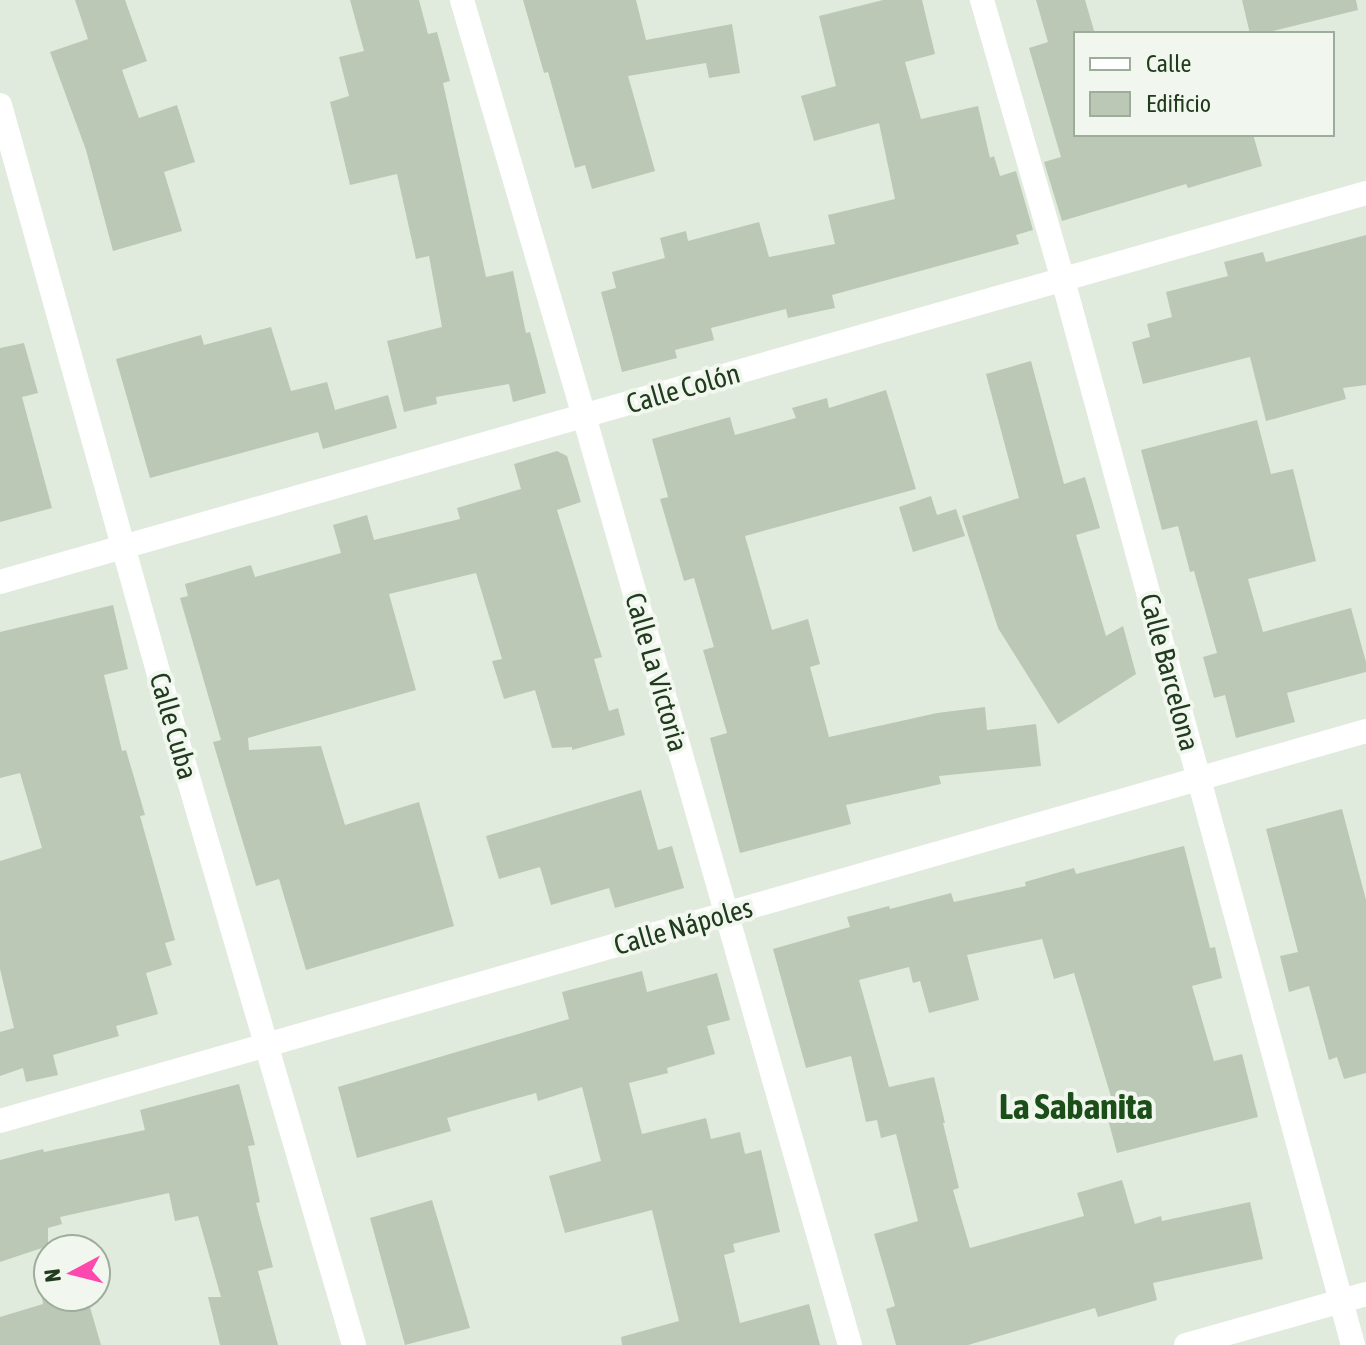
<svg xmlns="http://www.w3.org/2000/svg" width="1366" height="1345" viewBox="0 0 1366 1345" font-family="'Asap Condensed',sans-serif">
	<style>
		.building { fill: #bac8b5 }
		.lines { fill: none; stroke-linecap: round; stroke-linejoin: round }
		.minor { stroke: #fff; stroke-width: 24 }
		.labels { text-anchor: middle; stroke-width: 8; stroke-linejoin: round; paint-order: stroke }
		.street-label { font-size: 28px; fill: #203b1e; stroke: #f1f7ee }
		.district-label { font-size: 36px; font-weight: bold; fill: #1b4e18; stroke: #f1f7ee }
	</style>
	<rect width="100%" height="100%" fill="#e1ebdd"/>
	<path class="building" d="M 75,0 L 125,0 L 147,61 L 122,70 L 139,118 L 177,105 L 195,162 L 164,172 L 182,231 L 113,251 L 86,150 L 50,52 L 88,39 Z
		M 350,0 L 419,0 L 428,34 L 437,32 L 450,81 L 443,83 L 486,277 L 513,271 L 526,333 L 530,332 L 546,393 L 513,402 L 509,384 L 436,397 L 437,404 L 404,412 L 387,341 L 442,327 L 429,256 L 416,259 L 397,174 L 350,185 L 330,102 L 349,96 L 339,57 L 364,51 Z
		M 523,0 L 636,0 L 646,40 L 732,24 L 740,73 L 709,78 L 706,63 L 628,76 L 655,171 L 592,189 L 585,165 L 575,168 L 548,72 L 544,73 Z
		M 883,0 L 922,0 L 935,54 L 905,62 L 921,119 L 978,106 L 990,158 L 994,156 L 1000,176 L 1016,171 L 1033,230 L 1016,235 L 1019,244 L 832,295 L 835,308 L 788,318 L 786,309 L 711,328 L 714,340 L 675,350 L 677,358 L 622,372 L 601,292 L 616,288 L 612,272 L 665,258 L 660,238 L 686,231 L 688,241 L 759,222 L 769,257 L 835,244 L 828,215 L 895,199 L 879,123 L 814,141 L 801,96 L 836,86 L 819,16 Z
		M 1036,0 L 1085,0 L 1095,34 L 1076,34 L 1076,134 L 1253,134 L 1262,166 L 1188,188 L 1186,184 L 1062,221 L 1044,162 L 1061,157 L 1029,48 L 1048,42 Z
		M 1242,0 L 1356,0 L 1358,10 L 1261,34 L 1250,34 Z
		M 1366,235 L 1366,385 L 1343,388 L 1346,399 L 1266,421 L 1250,357 L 1143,384 L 1132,342 L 1150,337 L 1147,324 L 1172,317 L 1166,292 L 1228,276 L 1224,262 L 1263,252 L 1266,262 Z
		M 271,327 L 291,391 L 327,382 L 335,410 L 388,395 L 397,428 L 323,449 L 318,432 L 150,478 L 116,359 L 201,335 L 204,345 Z
		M 24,343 L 38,393 L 22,397 L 52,508 L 0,522 L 0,348 Z
		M 1031,361 L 1064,484 L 1085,477 L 1100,528 L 1076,535 L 1106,636 L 1123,626 L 1136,674 L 1058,724 L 998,628 L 962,516 L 1019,498 L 986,374 Z
		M 886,390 L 916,489 L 745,536 L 772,630 L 808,619 L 820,664 L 810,667 L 829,737 L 937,713 L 985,707 L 987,730 L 1036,724 L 1041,766 L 939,776 L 941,784 L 846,805 L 851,824 L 740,853 L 710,738 L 727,733 L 703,650 L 714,647 L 694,578 L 684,581 L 660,499 L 668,497 L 652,439 L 730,417 L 735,435 L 796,418 L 792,408 L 827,398 L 829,408 Z
		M 1257,420 L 1271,474 L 1293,469 L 1316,561 L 1248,579 L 1263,632 L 1351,608 L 1366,662 L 1366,672 L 1287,693 L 1295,722 L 1236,738 L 1225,695 L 1214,698 L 1203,657 L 1217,653 L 1194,571 L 1190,572 L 1178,526 L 1162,530 L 1141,450 Z
		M 557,451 L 567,456 L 581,502 L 557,510 L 602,657 L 594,659 L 609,711 L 618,708 L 625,735 L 572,750 L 572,747 L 552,748 L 535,690 L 504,699 L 492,661 L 502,659 L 476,573 L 389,594 L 416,690 L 248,738 L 249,750 L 321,746 L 345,825 L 419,802 L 454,926 L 306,970 L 279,879 L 256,886 L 213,742 L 221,740 L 180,598 L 188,596 L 185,584 L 251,565 L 255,577 L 341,553 L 333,525 L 367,515 L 374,540 L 460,519 L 457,508 L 521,489 L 514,464 Z
		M 931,496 L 937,515 L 956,509 L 965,536 L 913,552 L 899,507 Z
		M 113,605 L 128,669 L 104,675 L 122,751 L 126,750 L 145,815 L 140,816 L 175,940 L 165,943 L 172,965 L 146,973 L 158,1014 L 116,1026 L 119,1036 L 53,1055 L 58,1075 L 26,1082 L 23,1068 L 0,1076 L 0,1032 L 14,1028 L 0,969 L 0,861 L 42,848 L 20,773 L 0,778 L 0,632 Z
		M 641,790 L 658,850 L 672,846 L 684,888 L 615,908 L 609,888 L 551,905 L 540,867 L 499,879 L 486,836 Z
		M 1342,809 L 1366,900 L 1366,1073 L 1344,1079 L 1337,1057 L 1329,1060 L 1309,986 L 1289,992 L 1280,956 L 1298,952 L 1266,829 Z
		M 1184,846 L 1210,948 L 1215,947 L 1222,978 L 1192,986 L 1214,1061 L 1242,1054 L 1258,1117 L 1117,1153 L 1106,1112 L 1115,1110 L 1074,973 L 1054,979 L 1042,939 L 967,955 L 979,1000 L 929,1013 L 920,981 L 913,983 L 909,967 L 859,980 L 889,1087 L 934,1077 L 945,1123 L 943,1123 L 959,1188 L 953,1190 L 970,1248 L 1084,1216 L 1077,1193 L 1122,1180 L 1135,1224 L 1161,1216 L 1162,1221 L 1250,1202 L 1263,1259 L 1153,1283 L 1157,1300 L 1098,1317 L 1095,1308 L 968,1345 L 896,1345 L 886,1309 L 895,1306 L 874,1234 L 918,1221 L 896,1134 L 881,1138 L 877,1120 L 866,1122 L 851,1056 L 806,1068 L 773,949 L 850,927 L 847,917 L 889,906 L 890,909 L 951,893 L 954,902 L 1026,886 L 1025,882 L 1074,868 L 1076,874 Z
		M 642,971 L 647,992 L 717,973 L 730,1020 L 707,1026 L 715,1054 L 667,1068 L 668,1073 L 629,1083 L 642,1134 L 706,1118 L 711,1139 L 740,1132 L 745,1154 L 761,1150 L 780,1232 L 733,1244 L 735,1252 L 724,1255 L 740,1323 L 809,1304 L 820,1345 L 622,1345 L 621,1337 L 679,1321 L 652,1210 L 565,1233 L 549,1176 L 601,1161 L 582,1087 L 538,1101 L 536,1093 L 447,1118 L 451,1131 L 357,1158 L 338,1087 L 569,1019 L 562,992 Z
		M 239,1084 L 255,1145 L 248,1146 L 260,1202 L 256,1203 L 273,1267 L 258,1271 L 278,1345 L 220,1345 L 208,1297 L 221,1297 L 198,1216 L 175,1221 L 169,1193 L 60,1217 L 62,1224 L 48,1228 L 48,1246 L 0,1262 L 0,1160 L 43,1149 L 44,1152 L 145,1130 L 140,1110 Z
		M 432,1200 L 470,1328 L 405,1345 L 370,1218 Z
		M 42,1297 L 87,1297 L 101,1345 L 0,1345 L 0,1317 L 43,1304 Z"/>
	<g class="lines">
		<path class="minor" d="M 462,0 L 584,416 L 850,1345
			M 982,0 L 1063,280 L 1353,1345
			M 0,105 L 178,743 L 354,1345
			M 0,582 L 1366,193
			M 0,1121 L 1366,731
			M 1186,1345 L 1366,1294"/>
	</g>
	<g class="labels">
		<g class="street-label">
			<text transform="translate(683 388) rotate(-16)" y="10">Calle Colón</text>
			<text transform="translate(657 672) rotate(74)" y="10">Calle La Victoria</text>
			<text transform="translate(1170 672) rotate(75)" y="10">Calle Barcelona</text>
			<text transform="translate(174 726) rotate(74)" y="10">Calle Cuba</text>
			<text transform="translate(683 926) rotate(-16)" y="10">Calle Nápoles</text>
		</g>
		<g class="district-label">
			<text x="1076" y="1119">La Sabanita</text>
		</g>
	</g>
	<rect x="1074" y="32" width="260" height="104" fill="#f1f7ee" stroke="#9dac9b" stroke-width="2"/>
	<rect x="1090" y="58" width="40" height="12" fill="#ffffff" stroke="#9dac9b" stroke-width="2"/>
	<text x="1146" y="72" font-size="24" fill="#203b1e">Calle</text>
	<rect x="1090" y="92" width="40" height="24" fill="#bac8b5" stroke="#9dac9b" stroke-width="2"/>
	<text x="1146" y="112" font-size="24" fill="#203b1e">Edificio</text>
	<g transform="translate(72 1273) rotate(263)"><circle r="38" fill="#f1f7ee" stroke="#9dac9b" stroke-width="2"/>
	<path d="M0-6L14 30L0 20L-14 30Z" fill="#fd48ae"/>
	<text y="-12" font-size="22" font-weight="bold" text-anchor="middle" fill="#203b1e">N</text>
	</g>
</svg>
